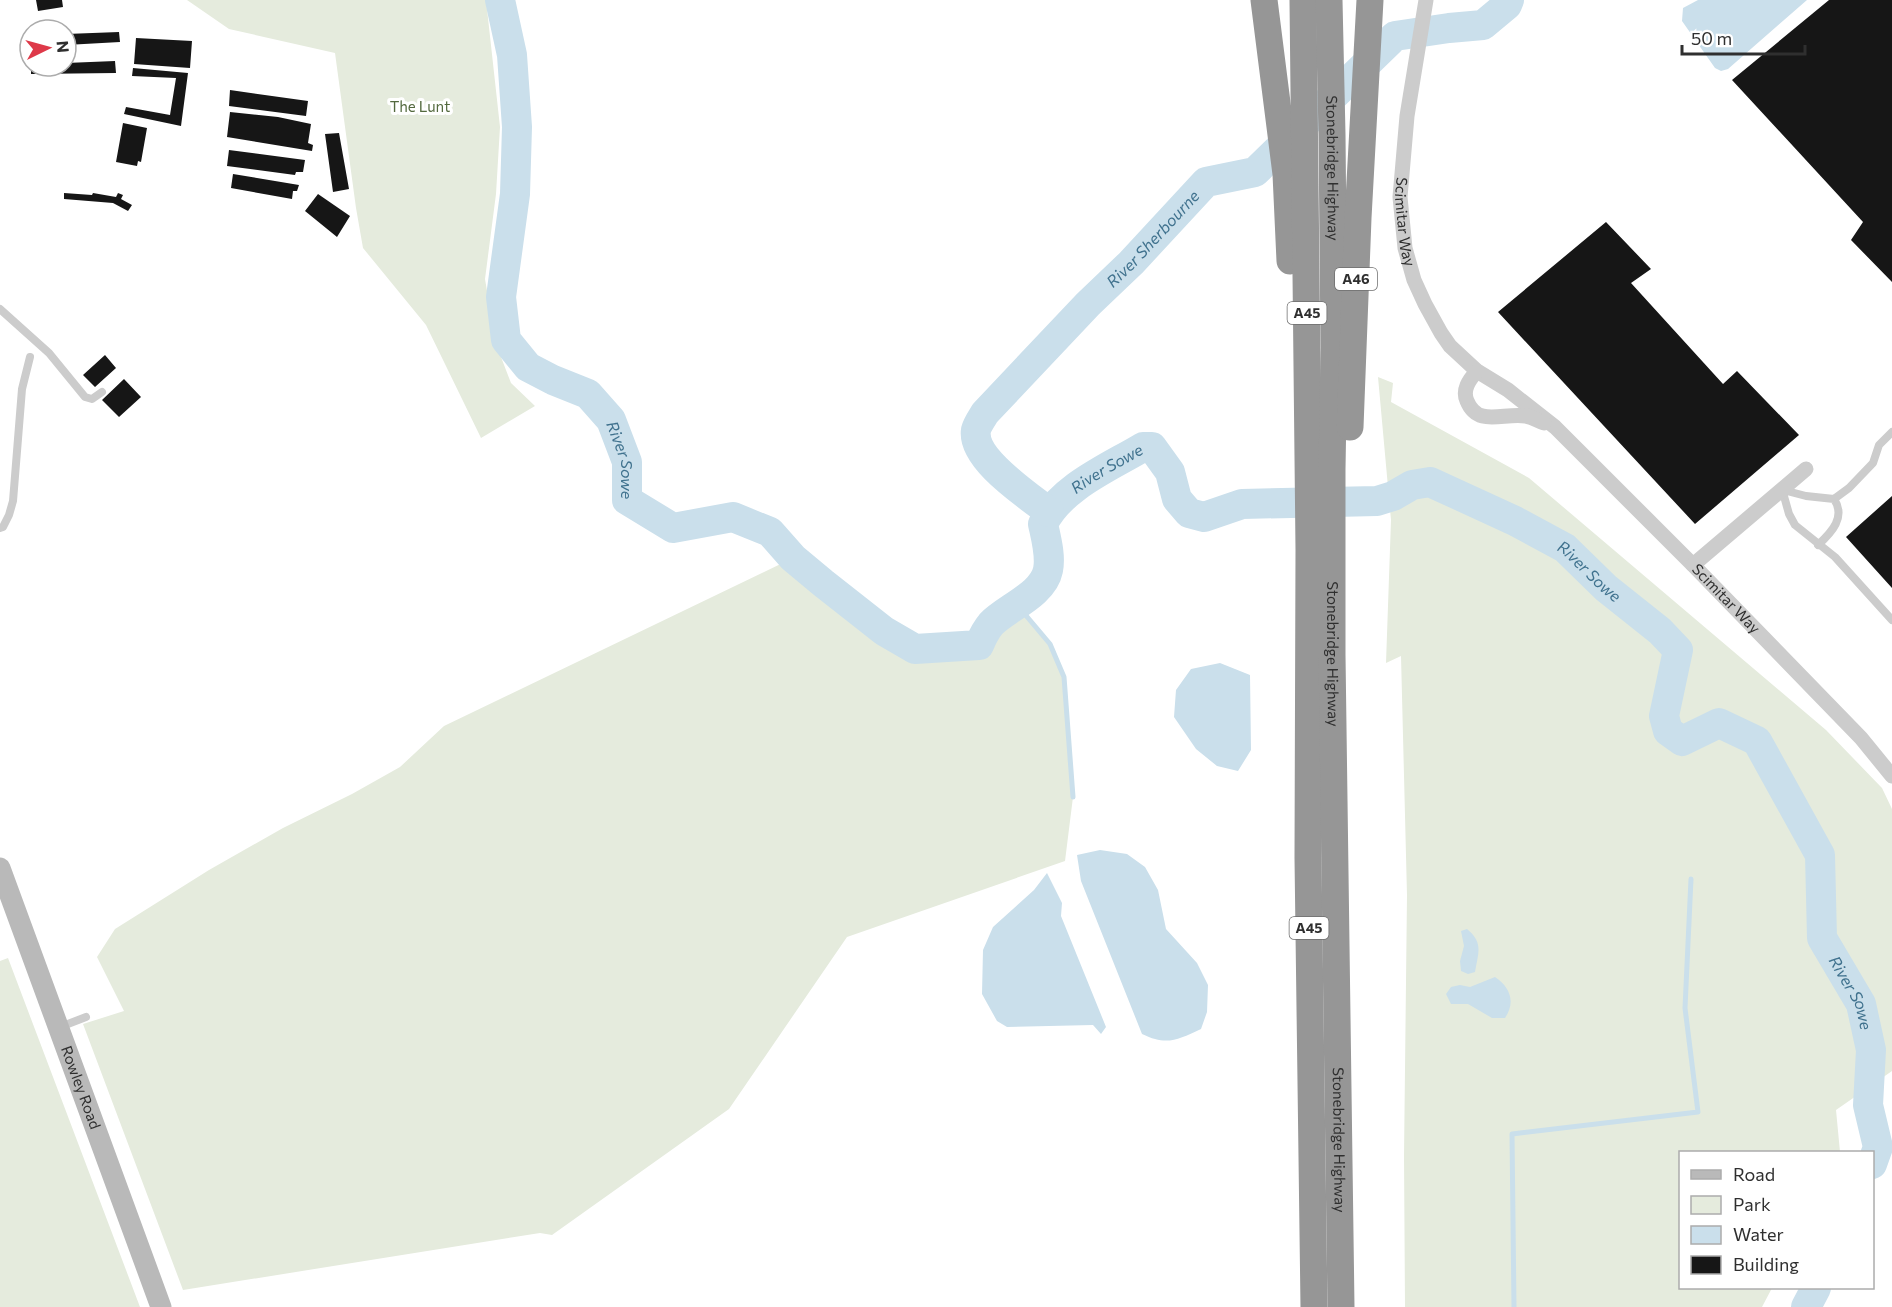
<svg xmlns="http://www.w3.org/2000/svg" width="1892" height="1307" viewBox="0 0 1892 1307" font-family="Commissioner,sans-serif">
	<style>
		.green { fill: #e5ebdd }
		.water { fill: #cadfeb }
		.lines { fill: none; stroke-linecap: round; stroke-linejoin: round }
		.stream { stroke: #cadfeb; stroke-width: 5 }
		.river { stroke: #cadfeb; stroke-width: 30 }
		.building { fill: #161616 }
		.lane { stroke: #ccc; stroke-width: 8 }
		.street { stroke: #ccc; stroke-width: 15 }
		.secondary { stroke: #b9b9b9; stroke-width: 21 }
		.highway { stroke: #969696; stroke-width: 27 }
		.labels { text-anchor: middle; stroke-width: 6; stroke-linejoin: round; paint-order: stroke }
		.shield { fill: #fff; stroke: #6d6d6d; stroke-width: 1.5 }
		.shield-label { font-size: 14px; font-weight: bold; fill: #2f2f2f }
		.park-label { font-size: 15px; fill: #53693e; stroke: #fff }
		.street-label { font-size: 15px; fill: #2f2f2f; stroke: #fff }
		.water-label { font-size: 16px; font-style: italic; fill: #40728e; stroke: #fff }
	</style>
	<rect width="100%" height="100%" fill="#fff"/>
	<path class="green" d="M 187,0 L 486,0 L 500,127 L 496,194 L 485,279 L 496,344 L 511,383 L 535,406 L 481,438 L 426,325 L 363,248 L 356,208 L 335,53 L 229,29 Z
		M 1378,377 L 1393,383 L 1391,402 L 1529,478 L 1826,730 L 1882,788 L 1892,809 L 1892,1071 L 1836,1110 L 1840,1152 L 1680,1152 L 1680,1288 L 1772,1288 L 1762,1307 L 1405,1307 L 1404,1157 L 1407,895 L 1401,656 L 1386,663 L 1391,520 Z
		M 793,558 L 884,631 L 915,649 L 979,645 L 991,625 L 1018,606 L 1050,644 L 1064,677 L 1073,797 L 1065,861 L 847,937 L 729,1109 L 552,1235 L 540,1233 L 183,1290 L 83,1024 L 124,1011 L 97,957 L 115,929 L 209,870 L 283,828 L 352,794 L 400,767 L 444,726 Z
		M 8,958 L 140,1307 L 0,1307 L 0,961 Z"/>
	<path class="water" d="M 1698,0 L 1807,0 L 1728,69 L 1721,71 L 1715,68 L 1682,21 L 1683,8 Z
		M 1220,663 L 1250,675 L 1251,750 L 1238,771 L 1217,766 L 1196,749 L 1174,717 L 1176,690 L 1191,669 Z
		M 1100,850 L 1127,854 L 1145,867 L 1158,890 L 1166,929 L 1197,963 L 1208,985 L 1207,1012 L 1201,1029 C 1177,1040 1167,1046 1142,1034 L 1081,881 L 1077,855 Z
		M 1047,873 L 1062,903 L 1061,916 L 1106,1027 L 1101,1034 L 1093,1025 L 1007,1027 L 997,1021 L 982,994 L 983,950 L 993,927 L 1034,890 Z
		M 1467,929 C 1484,943 1478,953 1475,972 L 1468,974 L 1461,971 L 1460,961 L 1464,946 L 1461,931 Z
		M 1495,977 C 1510,987 1516,1002 1505,1018 L 1492,1018 L 1468,1004 L 1451,1004 L 1446,994 L 1451,987 L 1460,985 L 1470,987 Z"/>
	<g class="lines">
		<path class="stream" d="M 1018,606 L 1050,644 L 1064,677 L 1073,797
			M 1514,1307 L 1512,1134 L 1698,1112 L 1685,1008 L 1691,879"/>
		<g class="river">
			<path id="s1" d="M 500,0 L 512,55 L 517,127 L 515,194 L 501,297 L 506,340 L 528,367 L 553,380 L 588,394 L 611,420 L 627,462 L 627,500 L 673,528 L 733,517 L 770,532 L 793,558 L 823,583 L 884,631 L 915,649 L 979,645 C 982,638 986,630 991,624 C 1006,608 1043,595 1048,570 C 1051,556 1046,538 1043,524 C 1061,487 1110,467 1143,447 L 1152,447 L 1170,472 L 1177,499 L 1189,513 L 1204,517 L 1242,504 L 1377,501 L 1393,496 L 1412,485 L 1430,482 L 1515,521 L 1565,548 L 1606,588 L 1660,631 L 1678,650 L 1664,716 L 1668,731 L 1682,741 L 1719,723 L 1757,741 L 1820,855 L 1822,938 L 1861,1004 L 1871,1050 L 1868,1105 L 1878,1147 L 1872,1164"/>
			<path id="s2" d="M 1049,512 C 1029,496 971,459 976,430 C 977,425 982,418 985,413 L 1088,304 L 1131,263 L 1206,182 L 1255,172 L 1395,36 L 1449,28 L 1483,25 L 1507,5 L 1509,0"/>
			<path d="M 1806,1307 L 1816,1288"/>
		</g>
	</g>
	<path class="building" d="M 36,0 L 62,0 L 63,7 L 38,11 Z
		M 1829,0 L 1892,0 L 1892,282 L 1851,240 L 1863,222 L 1732,80 Z
		M 119,32 L 120,42 L 66,45 L 66,34 Z
		M 136,38 L 192,41 L 190,68 L 134,64 Z
		M 115,61 L 116,73 L 31,74 L 31,66 L 66,66 L 66,63 Z
		M 133,68 L 188,73 L 181,126 L 124,114 L 126,107 L 170,115 L 176,78 L 132,76 Z
		M 230,90 L 308,101 L 306,116 L 229,106 Z
		M 230,112 L 278,117 L 311,124 L 308,143 L 313,145 L 312,151 L 227,137 Z
		M 123,123 L 147,128 L 141,162 L 138,161 L 137,166 L 116,162 Z
		M 339,133 L 349,189 L 333,192 L 325,134 Z
		M 229,150 L 305,160 L 303,172 L 296,172 L 295,175 L 227,166 Z
		M 233,174 L 299,185 L 297,191 L 293,191 L 292,199 L 231,188 Z
		M 64,193 L 92,195 L 93,193 L 116,197 L 118,193 L 123,195 L 121,199 L 132,205 L 128,211 L 113,203 L 64,199 Z
		M 318,194 L 350,216 L 337,237 L 305,211 Z
		M 1606,222 L 1651,269 L 1631,283 L 1723,384 L 1737,371 L 1799,435 L 1695,524 L 1498,312 Z
		M 105,355 L 116,368 L 95,387 L 83,375 Z
		M 124,379 L 141,397 L 119,417 L 102,400 Z
		M 1892,496 L 1892,588 L 1846,537 Z"/>
	<g class="lines">
		<path class="lane" d="M 0,309 L 49,353 L 85,397 L 92,399 L 102,392
			M 1782,489 L 1789,514 L 1795,525 L 1835,557 L 1892,620
			M 1783,490 L 1806,496 L 1834,499 L 1849,488 L 1873,463 L 1879,445 L 1892,432
			M 0,528 L 3,527 L 9,515 L 13,501 L 22,389 L 30,357
			M 1818,545 C 1832,532 1846,517 1834,499
			M 60,1027 L 86,1017"/>
		<g class="street">
			<path id="s3" d="M 1426,0 L 1407,116 L 1400,197 L 1405,248 L 1414,280 L 1425,304 L 1441,333 L 1450,346 L 1477,371 L 1508,390 L 1555,427 L 1693,565 L 1861,738 L 1892,776"/>
			<path d="M 1477,371 C 1469,380 1462,390 1467,401 C 1478,428 1504,412 1526,416 C 1532,417 1538,421 1544,423"/>
			<path d="M 1693,565 L 1806,469"/>
		</g>
		<path class="secondary" id="s4" d="M 0,868 L 161,1307"/>
		<g class="highway">
			<path d="M 1264,0 L 1286,174 L 1290,261"/>
			<path d="M 1303,0 L 1309,549 L 1308,858 L 1314,1307"/>
			<path id="s5" d="M 1329,0 L 1332,134 L 1334,348 L 1332,469 L 1332,655 L 1341,1307"/>
			<path d="M 1350,427 L 1358,218 L 1370,0"/>
		</g>
	</g>
	<g class="labels">
		<g class="shield">
			<rect x="1335" y="268" width="42" height="22" rx="4.5"/>
			<rect x="1287.5" y="302" width="39" height="22" rx="4.5"/>
			<rect x="1289.5" y="917" width="39" height="22" rx="4.5"/>
		</g>
		<g class="shield-label">
			<text x="1356" y="284">A46</text>
			<text x="1307" y="318">A45</text>
			<text x="1309" y="933">A45</text>
		</g>
		<g class="park-label">
			<text x="420" y="112">The Lunt</text>
		</g>
		<g class="street-label">
			<text dy="5" stroke="none"><textPath href="#s5" startOffset="168">Stonebridge Highway</textPath></text>
			<text dy="5" stroke="none"><textPath href="#s3" startOffset="224">Scimitar Way</textPath></text>
			<text dy="5" stroke="none"><textPath href="#s3" startOffset="734">Scimitar Way</textPath></text>
			<text dy="5" stroke="none"><textPath href="#s5" startOffset="654">Stonebridge Highway</textPath></text>
			<text dy="5" stroke="none"><textPath href="#s4" startOffset="234">Rowley Road</textPath></text>
			<text dy="5" stroke="none"><textPath href="#s5" startOffset="1140">Stonebridge Highway</textPath></text>
		</g>
		<g class="water-label">
			<text dy="6" stroke="none"><textPath href="#s2" startOffset="375">River Sherbourne</textPath></text>
			<text dy="6" stroke="none"><textPath href="#s1" startOffset="520">River Sowe</textPath></text>
			<text dy="6" stroke="none"><textPath href="#s1" startOffset="1204">River Sowe</textPath></text>
			<text dy="6" stroke="none"><textPath href="#s1" startOffset="1764">River Sowe</textPath></text>
			<text dy="6" stroke="none"><textPath href="#s1" startOffset="2342">River Sowe</textPath></text>
		</g>
	</g>
	<rect x="1679" y="1151" width="195" height="138" fill="#ffffff" stroke="#acacac" stroke-width="1.5"/>
	<rect x="1691" y="1170" width="30" height="9" fill="#b9b9b9" stroke="#acacac" stroke-width="1.5"/>
	<text x="1733" y="1181" font-size="18" fill="#2f2f2f">Road</text>
	<rect x="1691" y="1196" width="30" height="18" fill="#e5ebdd" stroke="#acacac" stroke-width="1.5"/>
	<text x="1733" y="1211" font-size="18" fill="#2f2f2f">Park</text>
	<rect x="1691" y="1226" width="30" height="18" fill="#cadfeb" stroke="#acacac" stroke-width="1.5"/>
	<text x="1733" y="1241" font-size="18" fill="#2f2f2f">Water</text>
	<rect x="1691" y="1256" width="30" height="18" fill="#161616" stroke="#acacac" stroke-width="1.5"/>
	<text x="1733" y="1271" font-size="18" fill="#2f2f2f">Building</text>
	<g transform="translate(48 48) rotate(85)"><circle r="28" fill="#ffffff" stroke="#acacac" stroke-width="1.5"/>
	<path d="M0-4.5L10 22L0 15L-10 22Z" fill="#de3949"/>
	<text y="-9" font-size="16" font-weight="bold" text-anchor="middle" fill="#2f2f2f">N</text>
	</g>
	<path d="M1682 45v9h123v-9" fill="none" stroke="#2f2f2f" stroke-width="3"/>
	<text x="1691" y="45" font-size="18" fill="#2f2f2f" stroke="#ffffff" stroke-width="4.5" paint-order="stroke">50 m</text>
</svg>
